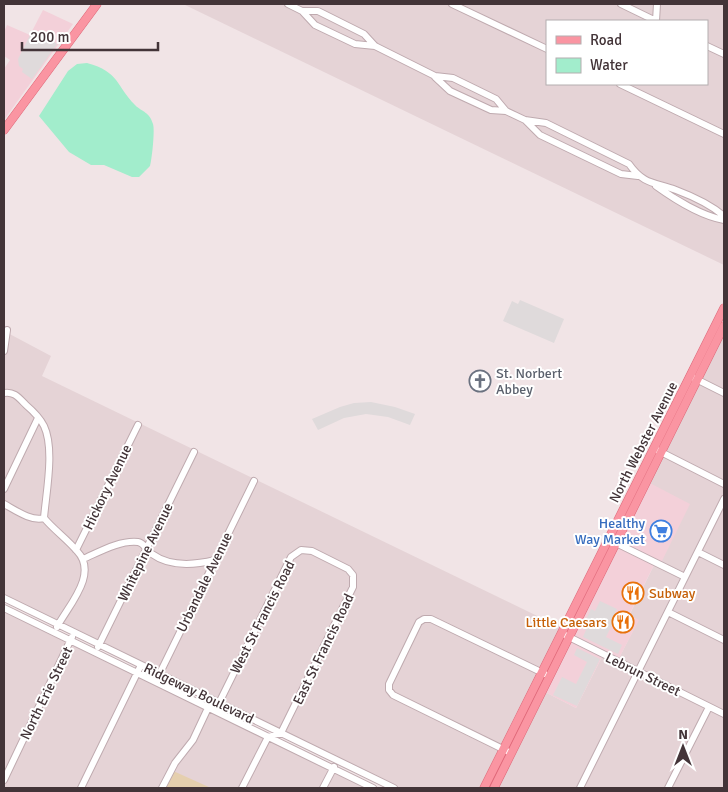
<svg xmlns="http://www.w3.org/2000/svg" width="728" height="792" viewBox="0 0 728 792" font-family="Signika,sans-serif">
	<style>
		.residential { fill: #e5d3d6; fill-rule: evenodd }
		.commercial { fill: #f3d0d9 }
		.green { fill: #e5cfae }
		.parking { fill: #dfdadb }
		.water { fill: #a2edcc }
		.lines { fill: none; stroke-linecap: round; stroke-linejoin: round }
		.minor-casing { stroke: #bfaaaf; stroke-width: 8 }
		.major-casing { stroke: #de6677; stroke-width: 9 }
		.minor { stroke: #fff; stroke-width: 6 }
		.major { stroke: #fa95a2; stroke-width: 8 }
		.labels { text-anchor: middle; stroke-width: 4; stroke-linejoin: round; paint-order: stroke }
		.worship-label { font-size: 14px; fill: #5b616d; stroke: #fff; text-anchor: start }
		.street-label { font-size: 14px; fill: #433438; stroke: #fff }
		.shop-label { font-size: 14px; fill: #366cbe; stroke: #fff; text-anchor: end }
		.food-label { font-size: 14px; fill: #c56008; stroke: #fff; text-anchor: start }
	</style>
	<rect width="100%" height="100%" fill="#f1e4e6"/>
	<path class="residential" d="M 183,4 L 724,4 L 724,265 ZM 547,21 L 707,21 L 707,84 L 547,84 Z
		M 4,331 L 51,356 L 42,376 L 562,628 L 481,788 L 397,788 L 4,596 Z
		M 724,332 L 724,788 L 497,788 L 545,692 L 576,708 L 602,657 L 616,664 L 638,621 L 629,616 L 654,565 L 659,567 L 649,483 Z
		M 4,611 L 368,788 L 4,788 Z"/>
	<path class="commercial" d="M 43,10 L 73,24 L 4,120 L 4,69 L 10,60 L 4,56 L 4,32 L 7,25 L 30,35 Z
		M 644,480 L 690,504 L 660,565 L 655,563 L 629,615 L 639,620 L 617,662 L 603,655 L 576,708 L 539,689 Z"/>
	<path class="green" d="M 171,770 L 211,788 L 162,788 Z"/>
	<path class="parking" d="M 32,31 L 42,33 L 57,44 L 32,79 L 22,72 L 23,69 L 19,66 L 18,59 Z
		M 520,300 L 564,319 L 554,343 L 503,321 L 512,301 L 518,304 Z
		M 371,402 L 395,407 L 415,414 L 410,425 L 388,417 L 366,414 L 344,418 L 318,430 L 312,419 L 340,407 L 354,403 Z
		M 600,601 L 617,609 L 615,613 L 617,615 L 606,637 L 622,645 L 618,654 L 583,637 L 586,630 L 582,628 L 591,609 L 595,611 Z
		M 577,648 L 600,659 L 577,706 L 553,695 L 562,677 L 576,684 L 587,662 L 574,655 Z"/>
	<path class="water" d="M 87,63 C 120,72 116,86 135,105 C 143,113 149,111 153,124 C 155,130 152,159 150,166 L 139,177 L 132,177 L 104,165 L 91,165 L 69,152 L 39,116 L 68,71 L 77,64 Z"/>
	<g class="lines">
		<g class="minor-casing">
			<path id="minor" d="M 288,4 L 302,11 L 318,11 L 364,34 L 375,46 L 435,76 L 453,78 L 496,99 L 506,111 L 525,120 L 546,123 L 629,164 C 644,185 654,182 676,190 C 692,196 711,205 724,216
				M 452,4 L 547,49
				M 621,4 L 656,21
				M 302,11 L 315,25 L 355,44 L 375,46
				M 656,21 L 657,4
				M 707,46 L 724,54
				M 435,77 L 450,91 L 491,110 L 506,111
				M 620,84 L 724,134
				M 525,120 L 540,135 L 621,174 L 638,176
				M 656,186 C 674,199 702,216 724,220
				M 4,351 L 7,330
				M 694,378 L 724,393
				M 4,393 C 14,391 19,398 26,405 C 33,411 40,418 44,426 C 55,449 46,493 44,518
				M 657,450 L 724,484
				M 4,489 L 38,418
				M 4,504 C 15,510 32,522 44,518 C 54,530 67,539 77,551 C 99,574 68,606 57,627
				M 612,541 L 685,577
				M 76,550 L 138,425
				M 698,552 L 724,565
				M 83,559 C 99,552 120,540 138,542 C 145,543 146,551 152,554 C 170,567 195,565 215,560
				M 4,598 L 394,788
				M 4,608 L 373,788
				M 668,612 L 724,640
				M 565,635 L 724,714
				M 98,647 L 194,452
				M 158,677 L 254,481
				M 511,753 L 393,695 L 389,690 L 389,684 L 419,622 L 424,619 L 431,619 L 545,674
				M 4,780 L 72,637
				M 81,788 L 141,665
				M 162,788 L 175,763 L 193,740 L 208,708 L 219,703 L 291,557 L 301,550 L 312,551 L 348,569 L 353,575 L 353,587 L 281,733 L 268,737 L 242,788
				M 323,788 L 334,767
				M 580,788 L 724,499
				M 668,788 L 709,707"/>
		</g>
		<g class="major-casing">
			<path id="major" d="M 4,130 L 97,4
				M 484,788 L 724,308
				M 494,788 L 724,326"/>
		</g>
		<use href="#minor" class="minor"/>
		<use href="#major" class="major"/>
	</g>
	<defs>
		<g id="church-ring" transform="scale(1.125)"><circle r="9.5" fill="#fff" stroke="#6b7280" stroke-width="1.5"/><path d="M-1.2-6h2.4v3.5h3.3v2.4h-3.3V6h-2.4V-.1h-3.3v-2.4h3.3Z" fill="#6b7280"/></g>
		<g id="supermarket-ring" transform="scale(1.125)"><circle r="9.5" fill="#fff" stroke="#3f7fe0" stroke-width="1.5"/><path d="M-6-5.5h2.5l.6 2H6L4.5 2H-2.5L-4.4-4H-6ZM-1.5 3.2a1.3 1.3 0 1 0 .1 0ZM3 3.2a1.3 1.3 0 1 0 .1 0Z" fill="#3f7fe0"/></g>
		<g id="restaurant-ring" transform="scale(1.125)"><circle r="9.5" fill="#fff" stroke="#e8710a" stroke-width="1.5"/><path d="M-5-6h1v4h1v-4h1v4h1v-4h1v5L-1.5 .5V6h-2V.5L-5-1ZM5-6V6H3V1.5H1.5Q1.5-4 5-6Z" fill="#e8710a"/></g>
	</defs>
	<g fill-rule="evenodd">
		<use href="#church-ring" x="480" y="381"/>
		<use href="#supermarket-ring" x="661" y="531"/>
		<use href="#restaurant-ring" x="633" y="593"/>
		<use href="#restaurant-ring" x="623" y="622"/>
	</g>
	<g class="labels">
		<g class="worship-label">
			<text x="496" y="378">St. Norbert<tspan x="496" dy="16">Abbey</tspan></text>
		</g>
		<g class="street-label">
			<text transform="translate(643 442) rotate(-63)" y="5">North Webster Avenue</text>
			<text transform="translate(107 487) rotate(-64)" y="5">Hickory Avenue</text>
			<text transform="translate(145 552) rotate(-64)" y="5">Whitepine Avenue</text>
			<text transform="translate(204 582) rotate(-64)" y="5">Urbandale Avenue</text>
			<text transform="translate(262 617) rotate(-63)" y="5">West St Francis Road</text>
			<text transform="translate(323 649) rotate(-64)" y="5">East St Francis Road</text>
			<text transform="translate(643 674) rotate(26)" y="5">Lebrun Street</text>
			<text transform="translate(46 693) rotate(-64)" y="5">North Erie Street</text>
			<text transform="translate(199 693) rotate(26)" y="5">Ridgeway Boulevard</text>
		</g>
		<g class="shop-label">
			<text x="645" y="528">Healthy<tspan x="645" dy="16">Way Market</tspan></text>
		</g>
		<g class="food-label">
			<text x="649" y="598">Subway</text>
			<text x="607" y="627" text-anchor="end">Little Caesars</text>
		</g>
	</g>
	<rect width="728" height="792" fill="none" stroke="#433438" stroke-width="10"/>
	<rect x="546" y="20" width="162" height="65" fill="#ffffff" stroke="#b4aeaf"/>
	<rect x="556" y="36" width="25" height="8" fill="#fa95a2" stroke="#b4aeaf"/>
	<text x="590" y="45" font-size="15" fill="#433438">Road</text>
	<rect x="556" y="58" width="25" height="15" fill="#a2edcc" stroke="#b4aeaf"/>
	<text x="590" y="70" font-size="15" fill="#433438">Water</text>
	<g transform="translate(683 747)" stroke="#ffffff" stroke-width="4" paint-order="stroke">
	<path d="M0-4L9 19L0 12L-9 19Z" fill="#433438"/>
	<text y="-8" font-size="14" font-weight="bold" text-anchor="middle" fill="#433438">N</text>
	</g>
	<path d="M22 42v8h136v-8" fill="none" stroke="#433438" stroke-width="2.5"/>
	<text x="30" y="42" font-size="15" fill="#433438" stroke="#ffffff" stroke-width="4" paint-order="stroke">200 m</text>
</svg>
